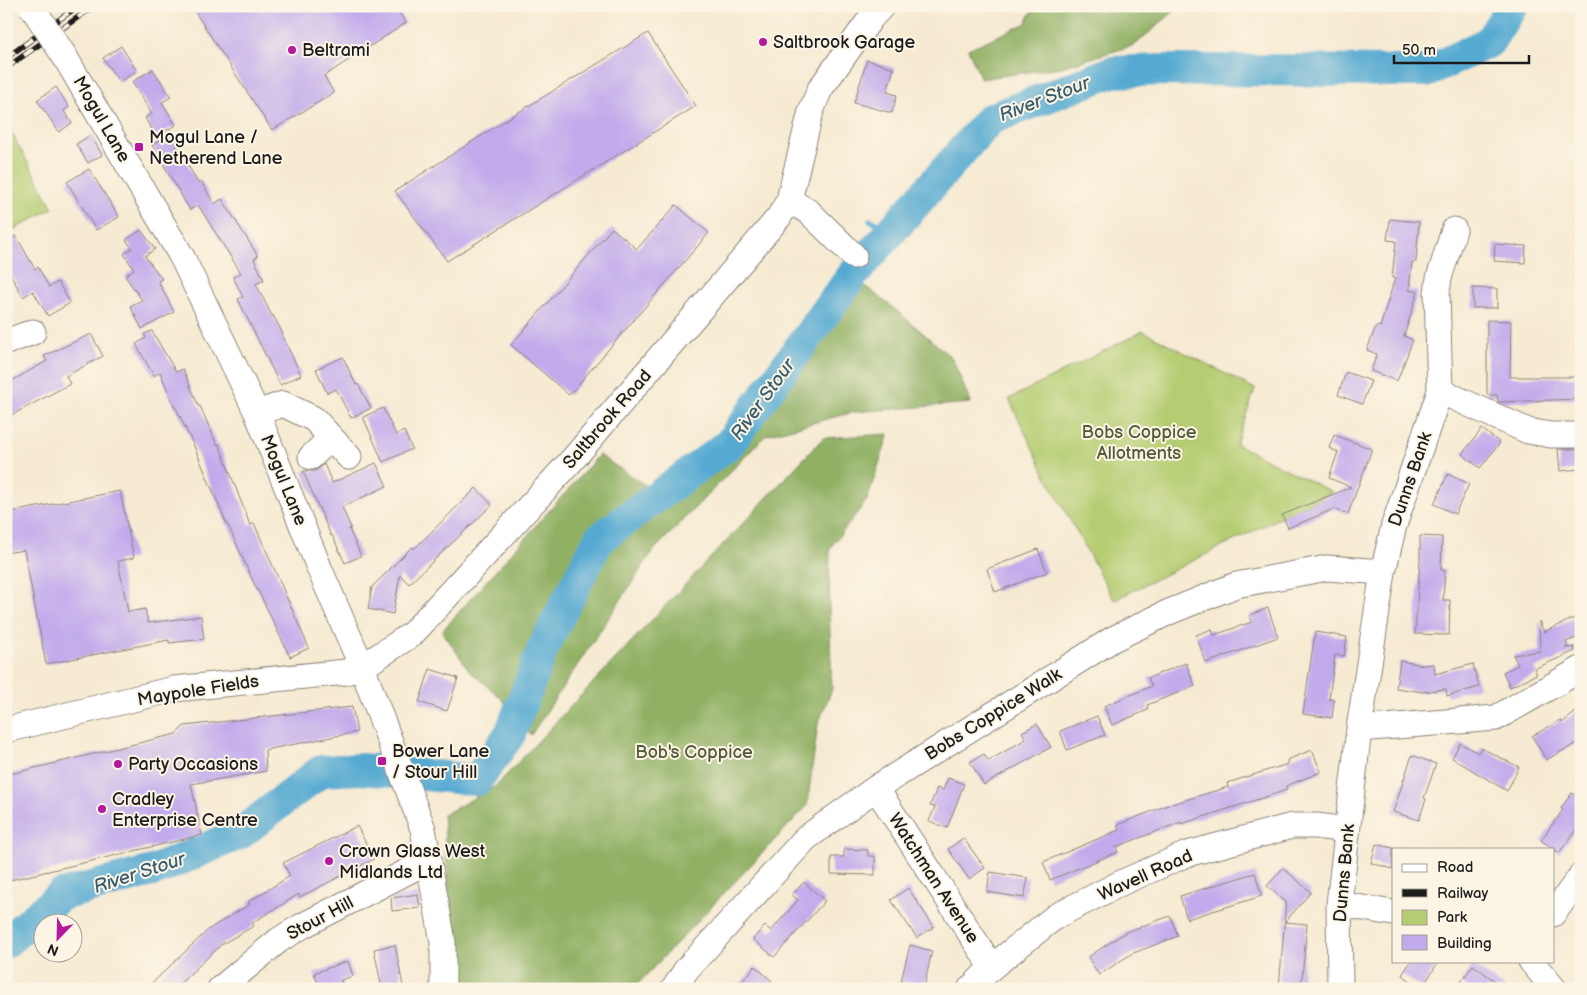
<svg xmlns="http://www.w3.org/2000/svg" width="1587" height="995" viewBox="0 0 1587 995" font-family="'Balsamiq Sans',sans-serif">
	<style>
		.green { fill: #b5cd72; stroke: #687447 }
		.forest { fill: #90b064; stroke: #566640 }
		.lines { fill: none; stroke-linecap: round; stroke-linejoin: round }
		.stream { stroke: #56aad2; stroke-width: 5.5 }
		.river { stroke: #56aad2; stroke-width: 32 }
		.building { fill: #c1abec }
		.minor-casing { stroke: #898377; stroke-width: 27 }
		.minor { stroke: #fff; stroke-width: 25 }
		.rail-casing { stroke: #1c1c1c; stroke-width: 5.5 }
		.rail { stroke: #fcf5e5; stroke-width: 4; stroke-dasharray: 11; stroke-linecap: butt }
		.minor-bridge-casing { stroke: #898377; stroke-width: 27; stroke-linecap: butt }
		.minor-bridge { stroke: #fff; stroke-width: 25 }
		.poi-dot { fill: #b5179e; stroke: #fcf5e5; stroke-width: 2 }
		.labels { text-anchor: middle; stroke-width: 4; stroke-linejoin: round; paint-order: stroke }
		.poi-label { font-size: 18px; fill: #1c1c1c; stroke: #fcf5e5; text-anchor: start }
		.street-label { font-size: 18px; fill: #1c1c1c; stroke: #fcf5e5 }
		.park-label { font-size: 18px; fill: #525a3a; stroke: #fcf5e5 }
		.water-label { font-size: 19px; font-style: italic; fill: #365c6e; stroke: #fcf5e5 }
	</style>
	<rect width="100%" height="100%" fill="#fcf5e5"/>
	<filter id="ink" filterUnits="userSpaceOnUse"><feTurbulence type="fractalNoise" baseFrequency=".02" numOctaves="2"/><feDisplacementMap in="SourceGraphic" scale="10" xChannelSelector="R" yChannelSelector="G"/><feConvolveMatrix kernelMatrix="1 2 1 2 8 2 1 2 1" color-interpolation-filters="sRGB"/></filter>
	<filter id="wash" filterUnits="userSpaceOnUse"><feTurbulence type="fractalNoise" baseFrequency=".0096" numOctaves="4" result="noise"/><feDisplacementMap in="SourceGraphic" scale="20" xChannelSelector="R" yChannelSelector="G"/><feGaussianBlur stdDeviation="1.12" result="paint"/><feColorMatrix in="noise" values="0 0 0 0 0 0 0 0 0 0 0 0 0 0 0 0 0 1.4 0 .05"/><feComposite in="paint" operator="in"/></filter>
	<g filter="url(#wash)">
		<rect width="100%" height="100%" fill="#f6ead2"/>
		<path class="green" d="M 6,123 L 53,208 L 6,234 Z
			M 1143,331 L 1255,389 L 1236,444 L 1332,492 L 1114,600 L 1045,474 L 1009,399 Z"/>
		<path class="forest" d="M 1035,6 L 1180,6 L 1135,45 L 1061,67 L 981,79 L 968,49 L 1025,24 Z
			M 852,276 L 896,310 L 952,358 L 971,403 L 854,412 L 766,435 L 653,551 L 531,735 L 501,698 L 469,670 L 442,631 L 599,455 L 660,495 L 729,444 Z
			M 889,434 L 867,500 L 830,548 L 829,606 L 832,689 L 818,724 L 807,806 L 633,989 L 457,989 L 443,815 L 496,786 L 823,438 Z"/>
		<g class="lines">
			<path class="stream" d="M 870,220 L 892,230"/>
			<path class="river" d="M 6,942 L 61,895 L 156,870 L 241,833 L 321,771 L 362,769 L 477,780 L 510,734 L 544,646 L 599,539 L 729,444 L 852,276 L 990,119 L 1112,72 L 1164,70 L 1429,71 L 1489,42 L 1512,6"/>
		</g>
		<g id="blocks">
			<path class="building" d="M 191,6 L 395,6 L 406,23 L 324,76 L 334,93 L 272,130 Z
				M 648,33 L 696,106 L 447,261 L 395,191 L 512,116 Z
				M 121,46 L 137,71 L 119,82 L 103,58 Z
				M 867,60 L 894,68 L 887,92 L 897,95 L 892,113 L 854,103 Z
				M 153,69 L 171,97 L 162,102 L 176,125 L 156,137 L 145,118 L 152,114 L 132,82 Z
				M 56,87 L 69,107 L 64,111 L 72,123 L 59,132 L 37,100 Z
				M 170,134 L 198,183 L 201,181 L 214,204 L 222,199 L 258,256 L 254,259 L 264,280 L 256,284 L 272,316 L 273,315 L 283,334 L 282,335 L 301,375 L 280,385 L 238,299 L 243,297 L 233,277 L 241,273 L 198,205 L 190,210 L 152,145 Z
				M 91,135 L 102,155 L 88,163 L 76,144 Z
				M 89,169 L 119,217 L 96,230 L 67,182 Z
				M 676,205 L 709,233 L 569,395 L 511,345 L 612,228 L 637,249 Z
				M 1390,219 L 1419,222 L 1416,262 L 1412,262 L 1409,290 L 1418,292 L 1404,336 L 1413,340 L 1397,381 L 1371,371 L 1377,354 L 1367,350 L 1376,326 L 1380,327 L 1395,278 L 1392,278 L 1396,241 L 1387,240 Z
				M 141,230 L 155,249 L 145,256 L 162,279 L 158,281 L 174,312 L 142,329 L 130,306 L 142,300 L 125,276 L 134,269 L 124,254 L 132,248 L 126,240 Z
				M 16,236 L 35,269 L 38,267 L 49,287 L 58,282 L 70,303 L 48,316 L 33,291 L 23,297 L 6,267 L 6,241 Z
				M 1495,244 L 1526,246 L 1525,263 L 1494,261 Z
				M 1473,288 L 1497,289 L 1497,308 L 1473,308 Z
				M 1487,320 L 1511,321 L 1510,377 L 1581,377 L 1581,399 L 1498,402 L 1497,395 L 1487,395 Z
				M 152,331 L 176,372 L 183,369 L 199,407 L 200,406 L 217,445 L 219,444 L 250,525 L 254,523 L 309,648 L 290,657 L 258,590 L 257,590 L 228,525 L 227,525 L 194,446 L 176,408 L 175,408 L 160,372 L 154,376 L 136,344 L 146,338 L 144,334 Z
				M 91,334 L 103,356 L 66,376 L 70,384 L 6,418 L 6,384 L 47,361 L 44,356 Z
				M 343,357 L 356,385 L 358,384 L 371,408 L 351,418 L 336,389 L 327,393 L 316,369 Z
				M 1346,372 L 1371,381 L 1362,404 L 1338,395 Z
				M 383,408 L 396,435 L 404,431 L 412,449 L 383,462 L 363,417 Z
				M 1482,429 L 1500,443 L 1480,468 L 1462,454 Z
				M 1334,435 L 1372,449 L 1348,514 L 1334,509 L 1288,528 L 1282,515 L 1351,487 L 1329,478 L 1338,452 L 1329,448 Z
				M 1558,449 L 1581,449 L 1581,469 L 1560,471 Z
				M 376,463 L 387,486 L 342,507 L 351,528 L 349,529 L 361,556 L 345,563 L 332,535 L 331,536 L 303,471 L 315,471 L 324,464 L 332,483 Z
				M 1448,474 L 1469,484 L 1455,514 L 1434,504 Z
				M 476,488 L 492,505 L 409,584 L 400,575 L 393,614 L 368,609 L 372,587 L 412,547 L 414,549 Z
				M 120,491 L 134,558 L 118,561 L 128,612 L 145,609 L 148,623 L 201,616 L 204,639 L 169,643 L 169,640 L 46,664 L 24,550 L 6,553 L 6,513 Z
				M 1420,536 L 1442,537 L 1441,570 L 1445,570 L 1443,600 L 1450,600 L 1449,635 L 1415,634 L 1420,560 Z
				M 1038,549 L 1047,572 L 995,592 L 987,569 Z
				M 1268,608 L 1278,637 L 1206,663 L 1196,635 L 1212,629 L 1214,635 L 1252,622 L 1250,615 Z
				M 1581,615 L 1581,636 L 1566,642 L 1568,647 L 1565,648 L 1574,647 L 1575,651 L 1534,669 L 1537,674 L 1510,687 L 1503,672 L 1518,665 L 1513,655 L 1540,651 L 1539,621 L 1544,632 Z
				M 1315,632 L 1347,637 L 1344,656 L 1335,655 L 1329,699 L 1334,700 L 1332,718 L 1303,714 Z
				M 1400,661 L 1423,665 L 1434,664 L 1435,674 L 1473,664 L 1479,687 L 1447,696 L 1446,689 L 1423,692 L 1396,688 Z
				M 1186,663 L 1195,686 L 1147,705 L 1148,710 L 1112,725 L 1104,706 L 1152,686 L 1148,678 Z
				M 430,669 L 458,678 L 447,711 L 419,702 Z
				M 352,707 L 357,732 L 265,750 L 266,771 L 191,784 L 202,835 L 6,881 L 6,775 L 176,734 L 184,726 Z
				M 1581,708 L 1581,741 L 1546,760 L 1532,736 L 1561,720 L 1562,723 Z
				M 1097,716 L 1105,735 L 1067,750 L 1060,731 Z
				M 1037,724 L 1051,747 L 984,785 L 970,762 L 984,754 L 988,761 L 1026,739 L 1022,732 Z
				M 1460,743 L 1478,753 L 1481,748 L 1519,767 L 1507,791 L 1452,758 Z
				M 1312,750 L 1321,772 L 1286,786 L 1287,790 L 1181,824 L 1181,822 L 1116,847 L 1118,852 L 1050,880 L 1043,862 L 1119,830 L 1117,825 L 1165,806 L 1228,787 L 1227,783 L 1288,764 L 1287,760 Z
				M 1412,755 L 1436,764 L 1424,798 L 1426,799 L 1419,820 L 1393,812 Z
				M 948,778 L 964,784 L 947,828 L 929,821 L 935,807 L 930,806 L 937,788 L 943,790 Z
				M 1572,793 L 1581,799 L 1581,824 L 1559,853 L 1541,840 L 1563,810 L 1561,808 Z
				M 357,826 L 374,859 L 300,897 L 299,894 L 252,923 L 254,926 L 222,944 L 174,989 L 146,989 L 209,929 L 250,904 L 248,902 L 290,876 L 283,863 Z
				M 963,838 L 985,868 L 969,879 L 948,849 Z
				M 1376,844 L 1393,848 L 1393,869 L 1371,863 Z
				M 844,849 L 868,850 L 868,856 L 875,856 L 875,875 L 831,874 L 831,857 L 844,857 Z
				M 1283,868 L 1311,892 L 1285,922 L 1307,924 L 1301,989 L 1279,989 L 1286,902 L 1267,886 Z
				M 990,872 L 1028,878 L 1024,898 L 987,892 Z
				M 1255,873 L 1262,896 L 1187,919 L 1180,896 Z
				M 804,882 L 825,901 L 774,957 L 753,939 L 765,926 L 771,931 L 798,900 L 792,895 Z
				M 908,888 L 934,927 L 917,938 L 891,900 Z
				M 418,894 L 420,908 L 392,911 L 391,898 Z
				M 1170,916 L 1178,936 L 1131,954 L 1099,975 L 1088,957 L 1126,932 Z
				M 395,945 L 403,986 L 382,989 L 374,949 Z
				M 910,945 L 932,951 L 924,987 L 901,981 Z
				M 348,961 L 353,976 L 341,980 L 344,989 L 320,989 L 314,973 Z
				M 1411,961 L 1439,961 L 1422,988 L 1402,975 Z
				M 1473,965 L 1506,989 L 1470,989 L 1461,982 Z
				M 755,966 L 772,981 L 766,989 L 736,989 Z"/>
		</g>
	</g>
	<g filter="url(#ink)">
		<use href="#blocks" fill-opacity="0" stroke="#898377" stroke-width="1"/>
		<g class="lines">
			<g class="minor-casing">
				<path id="minor" d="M 65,57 L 182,257 L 257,413 L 320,570 L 362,667 L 423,829 L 443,942 L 443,989
					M 789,200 L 809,212 L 854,256
					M 6,342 L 33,332
					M 1440,391 L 1528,431 L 1551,435 L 1581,435
					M 257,413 L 283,404 L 314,419 L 349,457
					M 311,457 L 331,438
					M 1359,729 L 1496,718 L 1581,669
					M 6,730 L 174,689 L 346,672 L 362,667 L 412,634 L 573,459 L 779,217 L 789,200 L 811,111 L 820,89 L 871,18 L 882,6
					M 876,788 L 992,967
					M 1339,904 L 1393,913
					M 1553,914 L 1581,876
					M 1531,961 L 1554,989
					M 220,989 L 279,940 L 302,926 L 428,861
					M 674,989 L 686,970 L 806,838 L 876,788 L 1113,639 L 1169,612 L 1236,585 L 1327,568 L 1383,572
					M 970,989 L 992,967 L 1056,916 L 1123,882 L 1187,854 L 1292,826 L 1316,826 L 1347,830
					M 1340,989 L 1339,904 L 1359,729 L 1383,572 L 1394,525 L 1440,391 L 1437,293 L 1439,278 L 1454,230"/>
			</g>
			<use href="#minor" class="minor"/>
			<g class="rail-casing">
				<path id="rail" d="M 6,58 L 78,6
					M 6,68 L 94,6"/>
			</g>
			<use href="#rail" class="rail"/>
			<g class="minor-bridge-casing">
				<path id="minor-bridge" d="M 32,7 L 65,57"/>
			</g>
			<use href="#minor-bridge" class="minor-bridge"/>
		</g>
	</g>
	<g class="poi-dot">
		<circle cx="763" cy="42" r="5"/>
		<circle cx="292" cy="50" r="5"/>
		<rect x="134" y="142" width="10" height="10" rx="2.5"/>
		<rect x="377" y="756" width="10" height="10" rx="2.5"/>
		<circle cx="118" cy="764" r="5"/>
		<circle cx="102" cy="809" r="5"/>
		<circle cx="329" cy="861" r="5"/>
	</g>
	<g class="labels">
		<g class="poi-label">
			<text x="773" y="48">Saltbrook Garage</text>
			<text x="302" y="56">Beltrami</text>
			<text x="149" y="143">Mogul Lane /<tspan x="149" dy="21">Netherend Lane</tspan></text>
			<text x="392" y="757">Bower Lane<tspan x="392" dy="21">/ Stour Hill</tspan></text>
			<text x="128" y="770">Party Occasions</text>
			<text x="112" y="805">Cradley<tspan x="112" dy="21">Enterprise Centre</tspan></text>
			<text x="339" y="857">Crown Glass West<tspan x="339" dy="21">Midlands Ltd</tspan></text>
		</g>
		<g class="street-label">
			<text transform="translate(102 119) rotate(60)" y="6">Mogul Lane</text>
			<text transform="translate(607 419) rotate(-49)" y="6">Saltbrook Road</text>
			<text transform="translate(1410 479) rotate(-71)" y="6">Dunns Bank</text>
			<text transform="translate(284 480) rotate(68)" y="6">Mogul Lane</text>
			<text transform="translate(198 690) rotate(-9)" y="6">Maypole Fields</text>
			<text transform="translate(993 714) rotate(-32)" y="6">Bobs Coppice Walk</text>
			<text transform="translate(1344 873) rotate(-85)" y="6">Dunns Bank</text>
			<text transform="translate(1145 875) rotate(-24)" y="6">Wavell Road</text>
			<text transform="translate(934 878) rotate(57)" y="6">Watchman Avenue</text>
			<text transform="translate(320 918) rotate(-28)" y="6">Stour Hill</text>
		</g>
		<g class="park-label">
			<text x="1139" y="438">Bobs Coppice<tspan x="1139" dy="21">Allotments</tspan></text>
			<text x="694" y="758">Bob's Coppice</text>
		</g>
		<g class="water-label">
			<text transform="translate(1044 98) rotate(-21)" y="7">River Stour</text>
			<text transform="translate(762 399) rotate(-54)" y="7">River Stour</text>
			<text transform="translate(139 872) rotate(-18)" y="7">River Stour</text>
		</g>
	</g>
	<rect width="1587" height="995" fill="none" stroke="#fcf5e5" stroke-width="25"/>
	<rect x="1392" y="848" width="162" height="115" fill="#fcf5e5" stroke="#a29e95"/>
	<rect x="1402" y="864" width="25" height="8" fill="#ffffff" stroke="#a29e95"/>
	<text x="1437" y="872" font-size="15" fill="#1c1c1c">Road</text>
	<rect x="1402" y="889" width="25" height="8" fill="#1c1c1c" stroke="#a29e95"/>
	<text x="1437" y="898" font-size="15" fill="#1c1c1c">Railway</text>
	<rect x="1402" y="910" width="25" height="15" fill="#b5cd72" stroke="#a29e95"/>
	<text x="1437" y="922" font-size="15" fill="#1c1c1c">Park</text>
	<rect x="1402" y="935" width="25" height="15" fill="#c1abec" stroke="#a29e95"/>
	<text x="1437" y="948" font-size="15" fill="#1c1c1c">Building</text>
	<g transform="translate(58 938) rotate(203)"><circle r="24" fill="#fcf5e5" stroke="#a29e95"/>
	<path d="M0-4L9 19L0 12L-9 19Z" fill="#b5179e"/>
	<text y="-8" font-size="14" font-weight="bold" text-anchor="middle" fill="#1c1c1c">N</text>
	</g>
	<path d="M1394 55v8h135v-8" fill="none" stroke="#1c1c1c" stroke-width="2.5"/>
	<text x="1402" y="55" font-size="15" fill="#1c1c1c" stroke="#fcf5e5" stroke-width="4" paint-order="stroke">50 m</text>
</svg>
